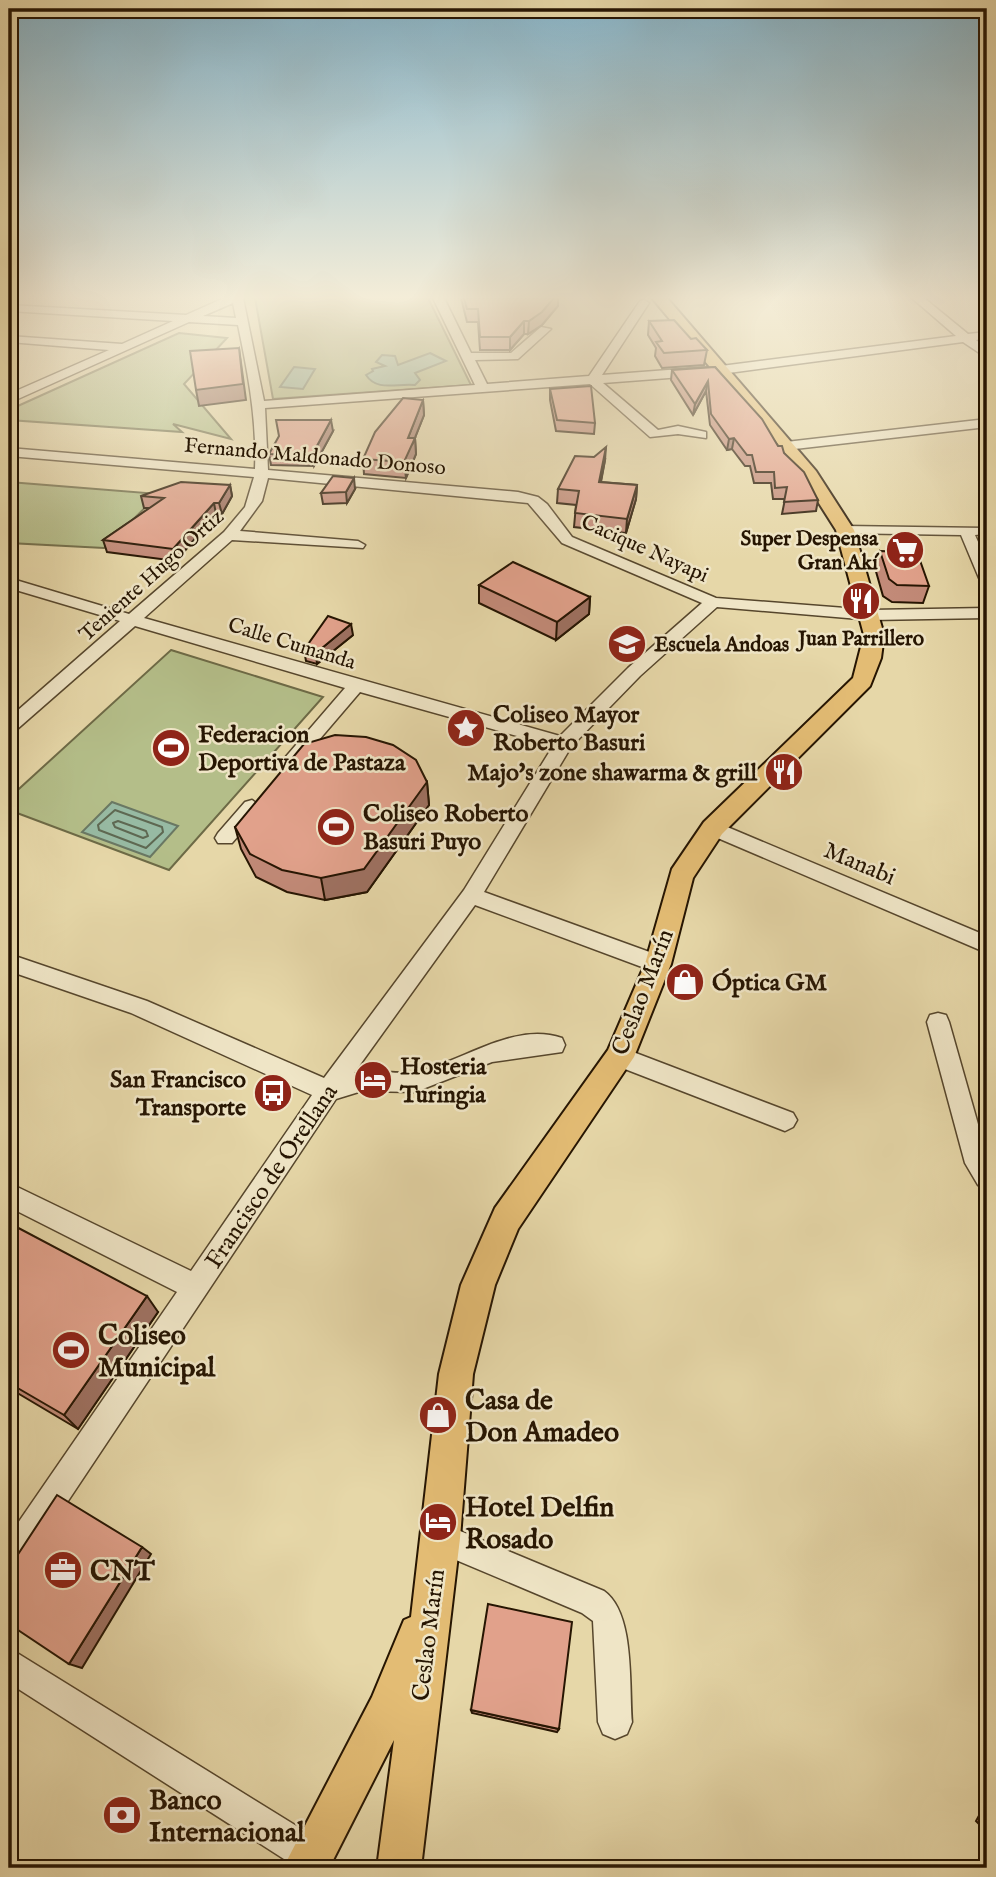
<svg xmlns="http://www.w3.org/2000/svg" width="996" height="1877" viewBox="0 0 996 1877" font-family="'IM FELL English',serif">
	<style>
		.green { fill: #b4be89; stroke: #6d6a46; stroke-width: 2 }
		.water { fill: #97baa3; stroke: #6a7863; stroke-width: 2 }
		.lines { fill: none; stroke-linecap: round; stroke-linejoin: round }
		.shore { stroke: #5e6852; stroke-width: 2 }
		.minor-casing { stroke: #56462c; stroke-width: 3 }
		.major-casing { stroke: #261502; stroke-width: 4 }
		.minor { fill: #efe5c6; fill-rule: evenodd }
		.major { fill: #e3bc74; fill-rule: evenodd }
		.wall { fill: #c28a78; stroke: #261502; stroke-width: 2 }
		.shaded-wall { fill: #9e7161; stroke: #261502; stroke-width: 2 }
		.building { fill: #e1a18b; stroke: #261502; stroke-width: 2 }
		.labels { text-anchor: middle; stroke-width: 5; stroke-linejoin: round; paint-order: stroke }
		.far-street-label { font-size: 21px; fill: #261502; stroke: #efe5c6 }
		.far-poi-label { font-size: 21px; font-weight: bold; fill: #261502; stroke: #efe5c6; text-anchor: end }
		.poi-label { font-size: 24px; font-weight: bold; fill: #261502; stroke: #efe5c6; text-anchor: start }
		.street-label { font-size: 24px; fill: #261502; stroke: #efe5c6 }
		.near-poi-label { font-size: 28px; font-weight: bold; fill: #261502; stroke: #efe5c6; text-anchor: start }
	</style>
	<rect width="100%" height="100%" fill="#e6d7a8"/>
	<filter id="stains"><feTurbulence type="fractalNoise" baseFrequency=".00286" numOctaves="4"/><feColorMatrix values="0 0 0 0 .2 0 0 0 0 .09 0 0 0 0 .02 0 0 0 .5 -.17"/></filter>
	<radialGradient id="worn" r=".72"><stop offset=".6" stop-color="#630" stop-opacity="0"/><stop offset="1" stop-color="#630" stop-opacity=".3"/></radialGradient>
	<path class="green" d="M 255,298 L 428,298 L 471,385 L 273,399 Z
		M 179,333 L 227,338 L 184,384 L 231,439 L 173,424 L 182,432 L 9,420 L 9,410 Z
		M 9,482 L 159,494 L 104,548 L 9,543 Z
		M 171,650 L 323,697 L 169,870 L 9,810 L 9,798 Z"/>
	<path class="water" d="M 430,353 L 446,361 L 415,373 L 420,380 L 415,385 C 397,383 377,392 366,375 L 373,371 L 372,369 L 385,366 L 376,362 L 382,355 L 395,356 L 398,365 Z
		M 294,367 L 315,369 L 303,389 L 280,387 Z
		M 112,802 L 178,826 L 150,857 L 82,832 Z"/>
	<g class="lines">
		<path class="shore" d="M 115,810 L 162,827 L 163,832 L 146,848 L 99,830 L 98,825 Z
			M 118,821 L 146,831 L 148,836 L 143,838 L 115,827 L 113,823 Z"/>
		<g class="minor-casing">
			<path id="minor" d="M 224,298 L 243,298 L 264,401 L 475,385 L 433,298 L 444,298 L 471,353 L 511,353 L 541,327 L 551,329 L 518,359 L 475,360 L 487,384 L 589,376 L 640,301 L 644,300 L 649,303 L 602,375 L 721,366 L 956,336 L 912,298 L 924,298 L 968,334 L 987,332 L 987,338 L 976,340 L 987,349 L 987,358 L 963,342 L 721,374 L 603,383 L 658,430 L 678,426 L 706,432 L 706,438 L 678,434 L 650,437 L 590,384 L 265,408 L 268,470 L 518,492 L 538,497 L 547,504 L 572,537 L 716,598 L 871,610 L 987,608 L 987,618 L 871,620 L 717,607 L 640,676 L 571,747 L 484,892 L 666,958 L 669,964 L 666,970 L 658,972 L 650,970 L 475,905 L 354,1073 C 374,1068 395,1075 414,1072 C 460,1064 512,1021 562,1038 L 565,1045 L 562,1052 L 492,1062 L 415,1092 L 362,1091 L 336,1099 L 20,1573 L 9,1577 L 9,1536 L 177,1292 L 9,1207 L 9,1183 L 191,1271 L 312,1095 L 131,1013 L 9,971 L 9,954 L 147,1001 L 324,1078 L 464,890 L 553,746 L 360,692 L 295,768 L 283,768 L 280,764 L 283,760 L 345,688 L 135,626 L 15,731 L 9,733 L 9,718 L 120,621 L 9,588 L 9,578 L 129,614 L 224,532 L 245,507 L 254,477 L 9,456 L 9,448 L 255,469 C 257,420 248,373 238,325 L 189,322 L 9,403 L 9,394 L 109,350 L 9,342 L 9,336 L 122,344 L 173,321 L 9,311 L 9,305 L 186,315 ZM 233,303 L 236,318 L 203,316 ZM 268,478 L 528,503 L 562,543 L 702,603 L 628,668 L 560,736 L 144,618 L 232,540 L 363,548 L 365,545 L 358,541 L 240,531 L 262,501 Z
				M 987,419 L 987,427 L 786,450 L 779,446 L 786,442 Z
				M 845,526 L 985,528 L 985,534 L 975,535 L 987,562 L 987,583 L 979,578 L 961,535 L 840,533 L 840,527 Z
				M 252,800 L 261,807 L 259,812 L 232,843 L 218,843 L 215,838 L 218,833 L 245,802 Z
				M 713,821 L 987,936 L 987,953 L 706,833 L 703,828 Z
				M 938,1013 L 946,1015 L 949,1022 L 987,1156 L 987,1188 L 978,1185 L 965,1163 L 927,1022 L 930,1015 Z
				M 620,1047 L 793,1113 L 797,1120 L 793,1127 L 785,1131 L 612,1064 L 609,1057 L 612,1050 Z
				M 441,1523 L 604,1591 C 635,1613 629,1685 632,1722 L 627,1734 L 615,1739 L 603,1734 L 598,1722 L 593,1621 L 582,1613 L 430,1549 L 426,1538 L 430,1527 Z
				M 9,1648 L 324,1843 L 329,1856 L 324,1868 L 298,1868 L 9,1683 Z"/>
		</g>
		<g class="major-casing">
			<path id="major" d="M 652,298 L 667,298 L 816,471 L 854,530 L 884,635 L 881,658 L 870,686 L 722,834 L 693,878 L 671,964 L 634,1057 L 518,1229 L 495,1285 L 473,1374 L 460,1538 L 421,1868 L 377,1868 L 394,1740 L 329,1868 L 283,1868 L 372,1697 L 404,1620 L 411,1617 L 439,1374 L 461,1285 L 495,1208 L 608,1050 L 645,964 L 672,869 L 704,822 L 853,678 L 864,635 L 836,530 L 803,478 Z"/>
		</g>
		<use href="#minor" class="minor"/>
		<use href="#major" class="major"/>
	</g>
	<path class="wall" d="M 461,298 L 558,298 L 558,306 L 542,325 L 528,334 L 524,334 L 510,350 L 480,350 L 478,322 L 467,322 Z
		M 649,321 L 691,339 L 707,350 L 704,365 L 662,368 L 655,356 L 656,348 L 648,335 Z
		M 715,367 L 784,453 L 818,500 L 816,511 L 782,514 L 785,499 L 773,499 L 771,483 L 754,483 L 750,466 L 745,466 L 732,449 L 727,450 L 710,425 L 706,391 L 693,415 L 671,380 L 672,370 Z
		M 550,389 L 595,423 L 594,434 L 556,431 L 550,400 Z
		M 423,400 L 424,415 L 415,438 L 416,454 L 406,478 L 364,474 L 363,459 Z
		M 333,431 L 314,466 L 271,465 L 269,454 Z
		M 605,460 L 601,482 L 637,485 L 636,499 L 626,533 L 574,527 L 576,505 L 557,503 L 558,489 Z
		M 230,485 L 232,496 L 222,514 L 216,514 L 176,561 L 107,552 L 103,540 L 150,508 L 144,508 L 141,496 Z
		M 355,489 L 347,503 L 323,504 L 321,493 Z
		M 880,551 L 929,586 L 923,603 L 892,602 L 883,596 L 875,568 Z
		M 479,585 L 590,597 L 589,614 L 556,640 L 479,603 Z
		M 353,635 L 317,664 L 306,661 L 304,650 Z
		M 427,782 L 429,805 L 367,892 L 325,900 L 287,892 L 256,877 L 241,849 L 235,827 Z
		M 9,1223 L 158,1312 L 78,1429 L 9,1388 Z
		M 471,1710 L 559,1729 L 557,1732 L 472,1713 Z
		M 987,1801 L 987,1832 L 976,1821 Z"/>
	<path class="shaded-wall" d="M 554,298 L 558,298 L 558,306 L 542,325 L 528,334 L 529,321 Z
		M 524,321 L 524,334 L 510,350 L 510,337 Z
		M 239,348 L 246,400 L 199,406 L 196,390 Z
		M 708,381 L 706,391 L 693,415 L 695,404 Z
		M 423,400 L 424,415 L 412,445 L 415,438 L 416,454 L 406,478 L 404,462 L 408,438 Z
		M 331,420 L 333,431 L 314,466 L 312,455 Z
		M 734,438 L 732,449 L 727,450 L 729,439 Z
		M 606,447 L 605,460 L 598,495 L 599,482 Z
		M 354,478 L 355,489 L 347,503 L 346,492 Z
		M 230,485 L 232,496 L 222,514 L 219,503 Z
		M 637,485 L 636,499 L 626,533 L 627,519 Z
		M 214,503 L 216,514 L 176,561 L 173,549 Z
		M 590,597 L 589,614 L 556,640 L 557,622 Z
		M 351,624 L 353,635 L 317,664 L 316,653 Z
		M 427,782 L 429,805 L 367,892 L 325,900 L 321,878 Z
		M 147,1296 L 158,1312 L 78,1429 L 64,1415 Z
		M 142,1547 L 151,1554 L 82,1668 L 69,1664 Z"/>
	<path class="building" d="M 464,298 L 554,298 L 542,312 L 529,321 L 524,321 L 510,337 L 480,337 L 478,309 L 467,309 Z
		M 674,320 L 691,339 L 696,338 L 707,350 L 664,353 L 656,342 L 662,341 L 649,321 Z
		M 239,348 L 243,384 L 196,390 L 190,351 Z
		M 715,367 L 762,419 L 778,446 L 782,446 L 784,453 L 804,472 L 818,500 L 784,502 L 787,487 L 775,488 L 774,472 L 756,472 L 752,455 L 747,455 L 734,438 L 729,439 L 711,414 L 708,381 L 695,404 L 672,370 Z
		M 591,386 L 595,423 L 557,420 L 550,389 Z
		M 403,398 L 423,400 L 408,438 L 415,438 L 404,462 L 363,459 L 375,432 Z
		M 276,420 L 331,420 L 312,455 L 269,454 L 279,436 Z
		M 606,447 L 599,482 L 637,485 L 627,519 L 575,513 L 579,491 L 558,489 L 575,456 L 594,457 Z
		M 333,476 L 354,478 L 346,492 L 321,493 Z
		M 181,482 L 230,485 L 219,503 L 214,503 L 173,549 L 103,540 L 164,498 L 141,496 Z
		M 880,551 L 917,552 L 929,586 L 897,585 L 889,579 Z
		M 513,562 L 590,597 L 557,622 L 479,585 Z
		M 328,616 L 351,624 L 316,653 L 304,650 Z
		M 335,735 L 366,737 L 393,745 L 416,760 L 427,782 L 364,869 L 321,878 L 282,870 L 250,854 L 235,827 L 304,744 Z
		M 9,1223 L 147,1296 L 64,1415 L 9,1383 Z
		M 57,1495 L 142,1547 L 69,1664 L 9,1624 L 9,1568 Z
		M 488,1604 L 572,1622 L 559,1729 L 471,1710 Z"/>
	<linearGradient id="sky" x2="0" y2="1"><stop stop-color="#87b6cc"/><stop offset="0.53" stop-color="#f4edd8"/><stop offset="1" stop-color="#f4edd8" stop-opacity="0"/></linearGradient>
	<rect width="996" height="561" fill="url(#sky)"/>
	<defs>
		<g id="supermarket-disc" transform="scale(2.0125)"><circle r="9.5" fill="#8f2418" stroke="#efe5c6"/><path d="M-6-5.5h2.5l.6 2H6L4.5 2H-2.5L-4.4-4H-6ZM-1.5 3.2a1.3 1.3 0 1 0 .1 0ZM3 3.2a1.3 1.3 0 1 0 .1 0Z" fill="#fff"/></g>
		<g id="restaurant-disc" transform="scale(2.0125)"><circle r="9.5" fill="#8f2418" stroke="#efe5c6"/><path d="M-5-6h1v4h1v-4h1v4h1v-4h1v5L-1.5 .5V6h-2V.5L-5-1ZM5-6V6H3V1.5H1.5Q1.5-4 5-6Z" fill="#fff"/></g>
		<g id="school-disc" transform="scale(2.0125)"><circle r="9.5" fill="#8f2418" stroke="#efe5c6"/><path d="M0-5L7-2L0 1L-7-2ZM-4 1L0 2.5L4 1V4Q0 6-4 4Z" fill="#fff"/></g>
		<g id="sight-disc" transform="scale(2.0125)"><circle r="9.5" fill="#8f2418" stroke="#efe5c6"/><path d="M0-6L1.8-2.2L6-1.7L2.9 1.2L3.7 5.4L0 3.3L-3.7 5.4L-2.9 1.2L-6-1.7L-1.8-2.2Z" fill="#fff"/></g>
		<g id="stadium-disc" transform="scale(2.0125)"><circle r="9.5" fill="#8f2418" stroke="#efe5c6"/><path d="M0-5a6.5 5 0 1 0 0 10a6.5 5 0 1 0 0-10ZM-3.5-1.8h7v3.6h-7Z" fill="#fff"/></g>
		<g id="shop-disc" transform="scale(2.0125)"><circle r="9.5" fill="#8f2418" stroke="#efe5c6"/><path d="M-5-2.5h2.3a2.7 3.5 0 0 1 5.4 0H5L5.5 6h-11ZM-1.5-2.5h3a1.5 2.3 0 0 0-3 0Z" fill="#fff"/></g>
		<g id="hotel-disc" transform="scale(2.0125)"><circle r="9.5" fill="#8f2418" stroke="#efe5c6"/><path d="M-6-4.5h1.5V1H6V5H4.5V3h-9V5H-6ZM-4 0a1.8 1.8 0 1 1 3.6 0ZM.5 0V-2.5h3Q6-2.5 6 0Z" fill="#fff"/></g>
		<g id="bus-disc" transform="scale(2.0125)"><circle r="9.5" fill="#8f2418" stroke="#efe5c6"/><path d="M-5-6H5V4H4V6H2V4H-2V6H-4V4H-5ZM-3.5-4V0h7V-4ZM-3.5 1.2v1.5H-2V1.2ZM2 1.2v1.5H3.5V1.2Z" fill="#fff"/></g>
		<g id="office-disc" transform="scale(2.0125)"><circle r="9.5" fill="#8f2418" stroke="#efe5c6"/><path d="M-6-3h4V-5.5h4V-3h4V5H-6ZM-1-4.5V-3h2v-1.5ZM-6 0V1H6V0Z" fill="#fff"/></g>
		<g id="bank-disc" transform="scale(2.0125)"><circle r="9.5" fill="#8f2418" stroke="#efe5c6"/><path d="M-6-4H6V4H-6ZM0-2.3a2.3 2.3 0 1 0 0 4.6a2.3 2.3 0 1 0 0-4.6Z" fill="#fff"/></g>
	</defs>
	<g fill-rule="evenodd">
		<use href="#supermarket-disc" x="905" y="550"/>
		<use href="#restaurant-disc" x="861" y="601"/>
		<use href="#school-disc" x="627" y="644"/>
		<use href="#sight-disc" x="466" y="728"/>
		<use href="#stadium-disc" x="171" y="748"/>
		<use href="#restaurant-disc" x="784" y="772"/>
		<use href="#stadium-disc" x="336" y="827"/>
		<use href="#shop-disc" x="685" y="982"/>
		<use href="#hotel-disc" x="373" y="1080"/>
		<use href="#bus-disc" x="273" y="1093"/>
		<use href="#stadium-disc" x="71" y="1350"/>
		<use href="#shop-disc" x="438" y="1415"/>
		<use href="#hotel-disc" x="438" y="1522"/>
		<use href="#office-disc" x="63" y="1570"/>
		<use href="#bank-disc" x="122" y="1815"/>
	</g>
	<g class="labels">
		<g class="far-street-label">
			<text transform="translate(315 456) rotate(5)" y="7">Fernando Maldonado Donoso</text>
			<text transform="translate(645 548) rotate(24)" y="7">Cacique Nayapi</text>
			<text transform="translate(151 575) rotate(-42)" y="7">Teniente Hugo Ortiz</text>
			<text transform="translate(292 643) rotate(17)" y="7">Calle Cumanda</text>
		</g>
		<g class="far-poi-label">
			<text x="878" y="545">Super Despensa<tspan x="878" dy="24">Gran Akí</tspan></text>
			<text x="861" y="645" text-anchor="middle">Juan Parrillero</text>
			<text x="654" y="651" text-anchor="start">Escuela Andoas</text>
		</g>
		<g class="poi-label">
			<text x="493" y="722">Coliseo Mayor<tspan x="493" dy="28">Roberto Basuri</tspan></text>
			<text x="198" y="742">Federacion<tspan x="198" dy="28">Deportiva de Pastaza</tspan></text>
			<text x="757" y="780" text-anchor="end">Majo's zone shawarma &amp; grill</text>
			<text x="363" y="821">Coliseo Roberto<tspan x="363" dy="28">Basuri Puyo</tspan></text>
			<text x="712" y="990">Óptica GM</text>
			<text x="400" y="1074">Hosteria<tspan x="400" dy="28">Turingia</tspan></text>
			<text x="246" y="1087" text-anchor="end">San Francisco<tspan x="246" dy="28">Transporte</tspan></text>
		</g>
		<g class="street-label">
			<text transform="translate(860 863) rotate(23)" y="8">Manabi</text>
			<text transform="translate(642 992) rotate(-69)" y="8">Ceslao Marín</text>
			<text transform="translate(271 1176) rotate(-56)" y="8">Francisco de Orellana</text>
			<text transform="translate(428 1635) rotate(-83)" y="8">Ceslao Marín</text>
		</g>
		<g class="near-poi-label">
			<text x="98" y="1344">Coliseo<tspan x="98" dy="32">Municipal</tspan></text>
			<text x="465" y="1409">Casa de<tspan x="465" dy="32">Don Amadeo</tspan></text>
			<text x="465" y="1516">Hotel Delfin<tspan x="465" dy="32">Rosado</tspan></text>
			<text x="90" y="1580">CNT</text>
			<text x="149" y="1809">Banco<tspan x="149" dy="32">Internacional</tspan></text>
		</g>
	</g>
	<rect width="996" height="1877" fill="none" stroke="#e6d7a8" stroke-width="35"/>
	<rect x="10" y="10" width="975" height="1856" fill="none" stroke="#261502" stroke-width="3.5"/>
	<rect x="18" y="18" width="961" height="1842" fill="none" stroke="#261502" stroke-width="2"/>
	<rect width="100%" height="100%" filter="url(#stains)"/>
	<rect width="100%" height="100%" fill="url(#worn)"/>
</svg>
